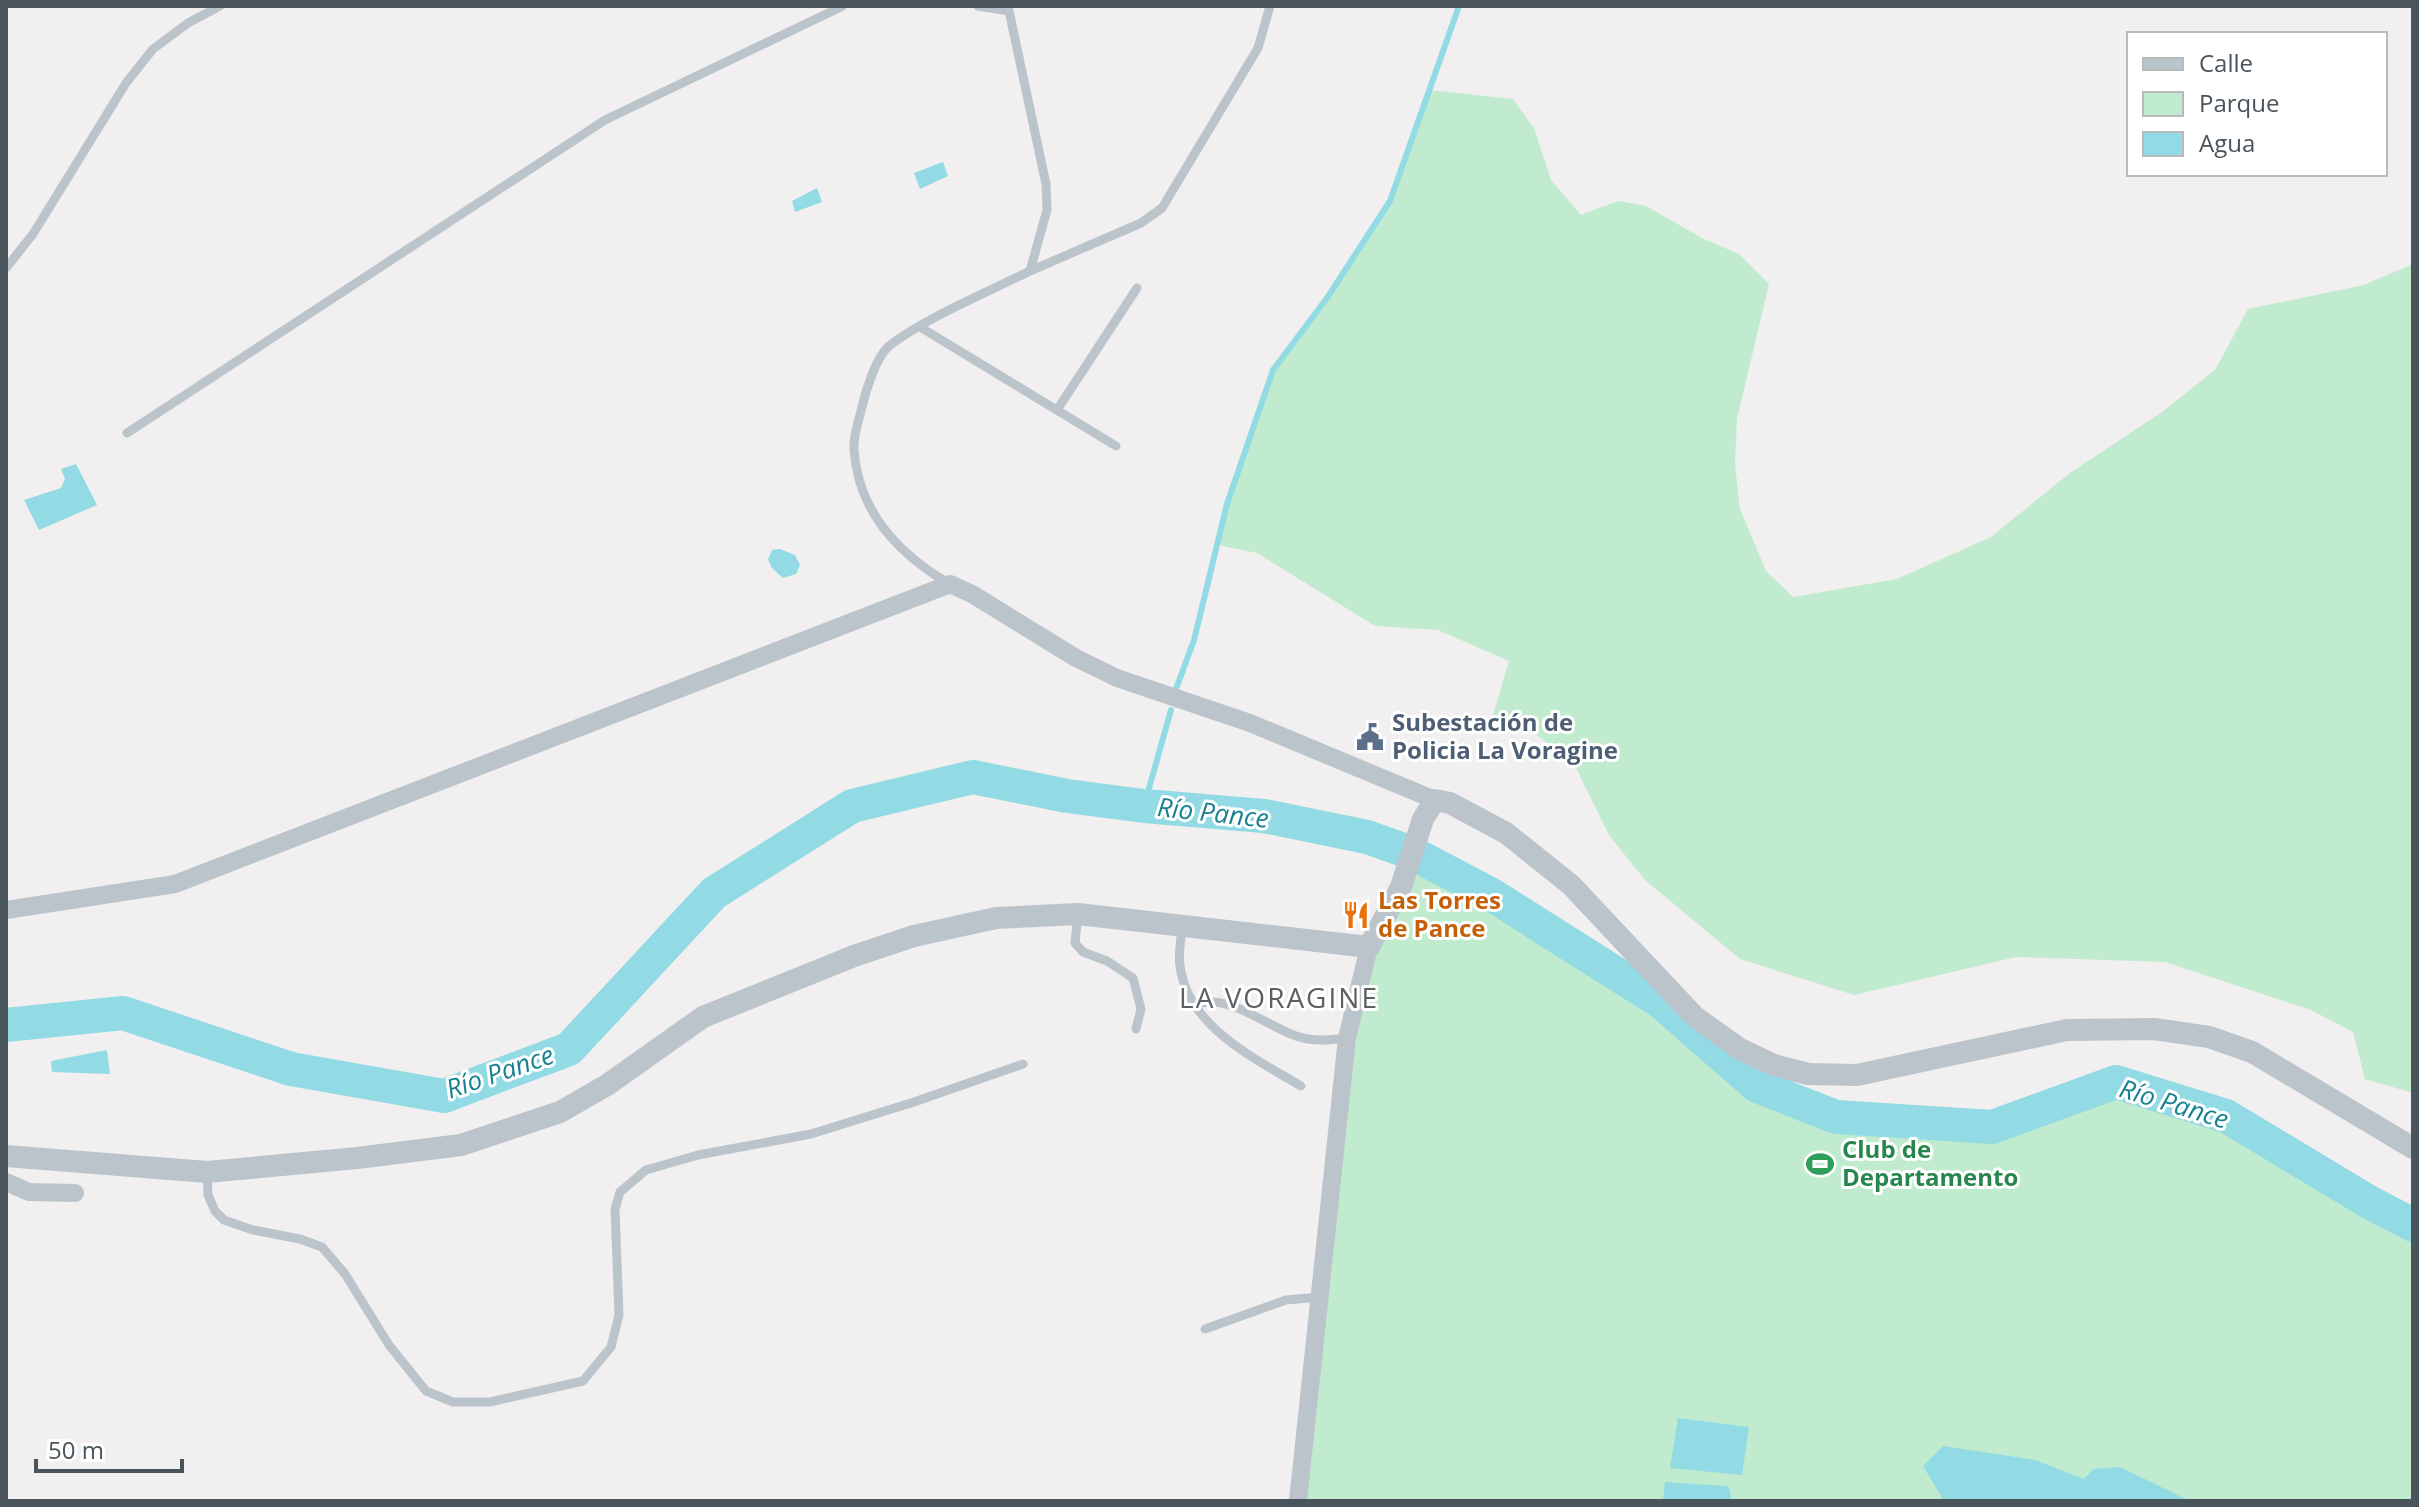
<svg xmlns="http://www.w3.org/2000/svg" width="2419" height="1507" viewBox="0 0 2419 1507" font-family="'Open Sans',sans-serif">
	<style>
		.green { fill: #c1ebce }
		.water { fill: #92dae4 }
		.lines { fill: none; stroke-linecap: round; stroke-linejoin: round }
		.stream { stroke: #92dae4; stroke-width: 6 }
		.river { stroke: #92dae4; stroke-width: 34 }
		.service { stroke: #bcc4cb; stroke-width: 9 }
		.minor { stroke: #bcc4cb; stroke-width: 18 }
		.tertiary { stroke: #bcc4cb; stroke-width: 22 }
		.labels { text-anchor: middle; stroke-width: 6; stroke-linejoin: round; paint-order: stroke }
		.service-label { font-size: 24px; font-weight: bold; fill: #4e5e75; stroke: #fff; text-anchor: start }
		.food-label { font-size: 24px; font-weight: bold; fill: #c56008; stroke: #fff; text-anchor: start }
		.leisure-label { font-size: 24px; font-weight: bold; fill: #27864d; stroke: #fff; text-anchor: start }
		.water-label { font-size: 26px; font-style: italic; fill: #188190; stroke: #fff }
		.quarter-label { font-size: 28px; letter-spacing: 2px; fill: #5c6063; stroke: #fff }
	</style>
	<rect width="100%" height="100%" fill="#f1efef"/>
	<path class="green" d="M 1429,90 L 1513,99 L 1534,128 L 1551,180 L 1581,215 L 1618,201 L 1646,206 L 1702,238 L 1739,254 L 1769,284 L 1737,419 L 1735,464 L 1740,509 L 1766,571 L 1793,597 L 1897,579 L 1991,537 L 2070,473 L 2162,412 L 2215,370 L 2248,309 L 2364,285 L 2413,264 L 2413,1093 L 2365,1079 L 2353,1032 L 2311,1010 L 2165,962 L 2016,957 L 1854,995 L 1740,959 L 1645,880 L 1609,835 L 1574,764 L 1529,729 L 1493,715 L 1509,661 L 1438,630 L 1375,626 L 1257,553 L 1218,545 L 1227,504 L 1273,370 L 1327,298 L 1390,201 Z
		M 1412,853 L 1492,895 L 1661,1002 L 1757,1086 L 1836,1117 L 1992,1127 L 2116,1082 L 2226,1116 L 2369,1202 L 2413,1225 L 2413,1501 L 1298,1501 L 1347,1038 Z"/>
	<path class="water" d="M 943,162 L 948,176 L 920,189 L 914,173 Z
		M 817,188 L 822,202 L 795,212 L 792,201 Z
		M 76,464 L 97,505 L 39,530 L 24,500 L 61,488 L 65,479 L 61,469 Z
		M 780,549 L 795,555 L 800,565 L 796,574 L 783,578 L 772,568 L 768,559 L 772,550 Z
		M 107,1050 L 110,1074 L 52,1072 L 51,1061 Z
		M 1678,1418 L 1749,1427 L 1742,1475 L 1670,1468 Z
		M 1943,1446 L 2035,1460 L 2084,1479 L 2093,1469 L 2120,1467 L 2190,1501 L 1944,1501 L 1923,1466 Z
		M 1665,1482 L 1725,1486 L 1729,1487 L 1731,1496 L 1728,1501 L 1663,1501 Z"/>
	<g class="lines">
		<path class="stream" d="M 1176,689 L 1194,640 L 1227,504 L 1273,370 L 1327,298 L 1390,201 L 1459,6
			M 1144,806 L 1171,710"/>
		<path class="river" d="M 6,1025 L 123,1013 L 291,1069 L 444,1096 L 569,1049 L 714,893 L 852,806 L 973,777 L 1067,796 L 1144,806 L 1264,816 L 1367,837 L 1412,853 L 1492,895 L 1661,1002 L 1757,1086 L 1836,1117 L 1992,1127 L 2116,1082 L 2226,1116 L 2369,1202 L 2413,1225"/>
		<path class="service" d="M 978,6 L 1009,11
			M 6,268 L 33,234 L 126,83 L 153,49 L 188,23 L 220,6
			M 1030,271 L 1141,223 L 1162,208 L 1258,48 L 1270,6
			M 920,327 L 1116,446
			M 1057,410 L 1137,288
			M 127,433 L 605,120 L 843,6
			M 948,583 C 897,553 858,511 854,449 C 853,436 859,420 862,407 C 866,390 876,357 889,346 C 925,318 988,292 1030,271 L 1047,210 L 1046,184 L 1008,6
			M 1078,914 L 1075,943 L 1083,952 L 1107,961 L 1133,978 L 1141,1009 L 1136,1029
			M 1182,928 C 1181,940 1178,954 1180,966 C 1188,1027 1254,1058 1301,1086
			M 1195,1005 C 1228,992 1264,1025 1296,1036 C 1313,1042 1329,1040 1347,1038
			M 207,1172 L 208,1195 L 215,1211 L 224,1220 L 253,1230 L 300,1239 L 322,1247 L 345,1274 L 389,1345 L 426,1391 L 453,1402 L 490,1402 L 583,1381 L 611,1347 L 619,1315 L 615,1209 L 620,1192 L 646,1170 L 698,1155 L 811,1134 L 914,1102 L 1023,1064
			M 1205,1329 L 1286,1300 L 1320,1297"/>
		<path class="minor" d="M 6,910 L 175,884 L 950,584 L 972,594 L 1076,658 L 1117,678 L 1250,723 L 1435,800
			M 6,1182 L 29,1192 L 75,1193
			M 1298,1501 L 1347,1038 L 1369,947"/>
		<path class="tertiary" d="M 6,1156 L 207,1172 L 357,1158 L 461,1145 L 560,1112 L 607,1085 L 703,1017 L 854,956 L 914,936 L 996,918 L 1078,914 L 1369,947 L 1401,887 L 1423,819 L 1435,800 L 1450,803 L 1506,833 L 1571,885 L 1695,1017 L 1740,1049 L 1774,1065 L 1808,1074 L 1857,1075 L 2067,1030 L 2154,1029 L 2209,1037 L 2252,1052 L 2413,1148"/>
	</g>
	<defs>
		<g id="civic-bare" transform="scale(2.16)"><path d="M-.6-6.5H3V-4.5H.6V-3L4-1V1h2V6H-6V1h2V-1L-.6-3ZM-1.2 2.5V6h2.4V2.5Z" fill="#5c6f8a" stroke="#fff" stroke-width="2.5" paint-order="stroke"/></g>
		<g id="restaurant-bare" transform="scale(2.16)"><path d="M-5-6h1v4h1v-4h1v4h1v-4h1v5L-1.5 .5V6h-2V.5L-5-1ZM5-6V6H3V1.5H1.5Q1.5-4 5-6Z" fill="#e8710a" stroke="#fff" stroke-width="2.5" paint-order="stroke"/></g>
		<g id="stadium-bare" transform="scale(2.16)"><path d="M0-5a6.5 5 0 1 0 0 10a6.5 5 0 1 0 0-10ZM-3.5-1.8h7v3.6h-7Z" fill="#2e9e5b" stroke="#fff" stroke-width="2.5" paint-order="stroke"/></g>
	</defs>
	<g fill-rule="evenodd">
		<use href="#civic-bare" x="1370" y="737"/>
		<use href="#restaurant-bare" x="1356" y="915"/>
		<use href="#stadium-bare" x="1820" y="1164"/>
	</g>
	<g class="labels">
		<g class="service-label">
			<text x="1392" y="731">Subestación de<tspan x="1392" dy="28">Policia La Voragine</tspan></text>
		</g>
		<g class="food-label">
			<text x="1378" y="909">Las Torres<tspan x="1378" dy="28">de Pance</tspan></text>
		</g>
		<g class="leisure-label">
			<text x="1842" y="1158">Club de<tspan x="1842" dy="28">Departamento</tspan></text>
		</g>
		<g class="water-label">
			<text transform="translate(1213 813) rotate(6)" y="9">Río Pance</text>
			<text transform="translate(500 1072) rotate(-19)" y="9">Río Pance</text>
			<text transform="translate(2174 1104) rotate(17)" y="9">Río Pance</text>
		</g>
		<g class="quarter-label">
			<text x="1279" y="1008">LA VORAGINE</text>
		</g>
	</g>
	<rect width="2419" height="1507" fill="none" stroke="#49545b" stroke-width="16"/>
	<rect x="2127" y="32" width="260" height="144" fill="#ffffff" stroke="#b6bbbd" stroke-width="2"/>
	<rect x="2143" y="58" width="40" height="12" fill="#bcc4cb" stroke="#b6bbbd" stroke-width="2"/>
	<text x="2199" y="72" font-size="24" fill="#49545b">Calle</text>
	<rect x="2143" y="92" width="40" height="24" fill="#c1ebce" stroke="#b6bbbd" stroke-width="2"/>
	<text x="2199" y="112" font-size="24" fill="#49545b">Parque</text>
	<rect x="2143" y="132" width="40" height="24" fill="#92dae4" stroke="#b6bbbd" stroke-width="2"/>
	<text x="2199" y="152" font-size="24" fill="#49545b">Agua</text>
	<path d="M36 1459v12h146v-12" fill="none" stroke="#49545b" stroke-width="4"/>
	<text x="48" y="1459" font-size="24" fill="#49545b" stroke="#ffffff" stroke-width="6" paint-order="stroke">50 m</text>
</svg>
